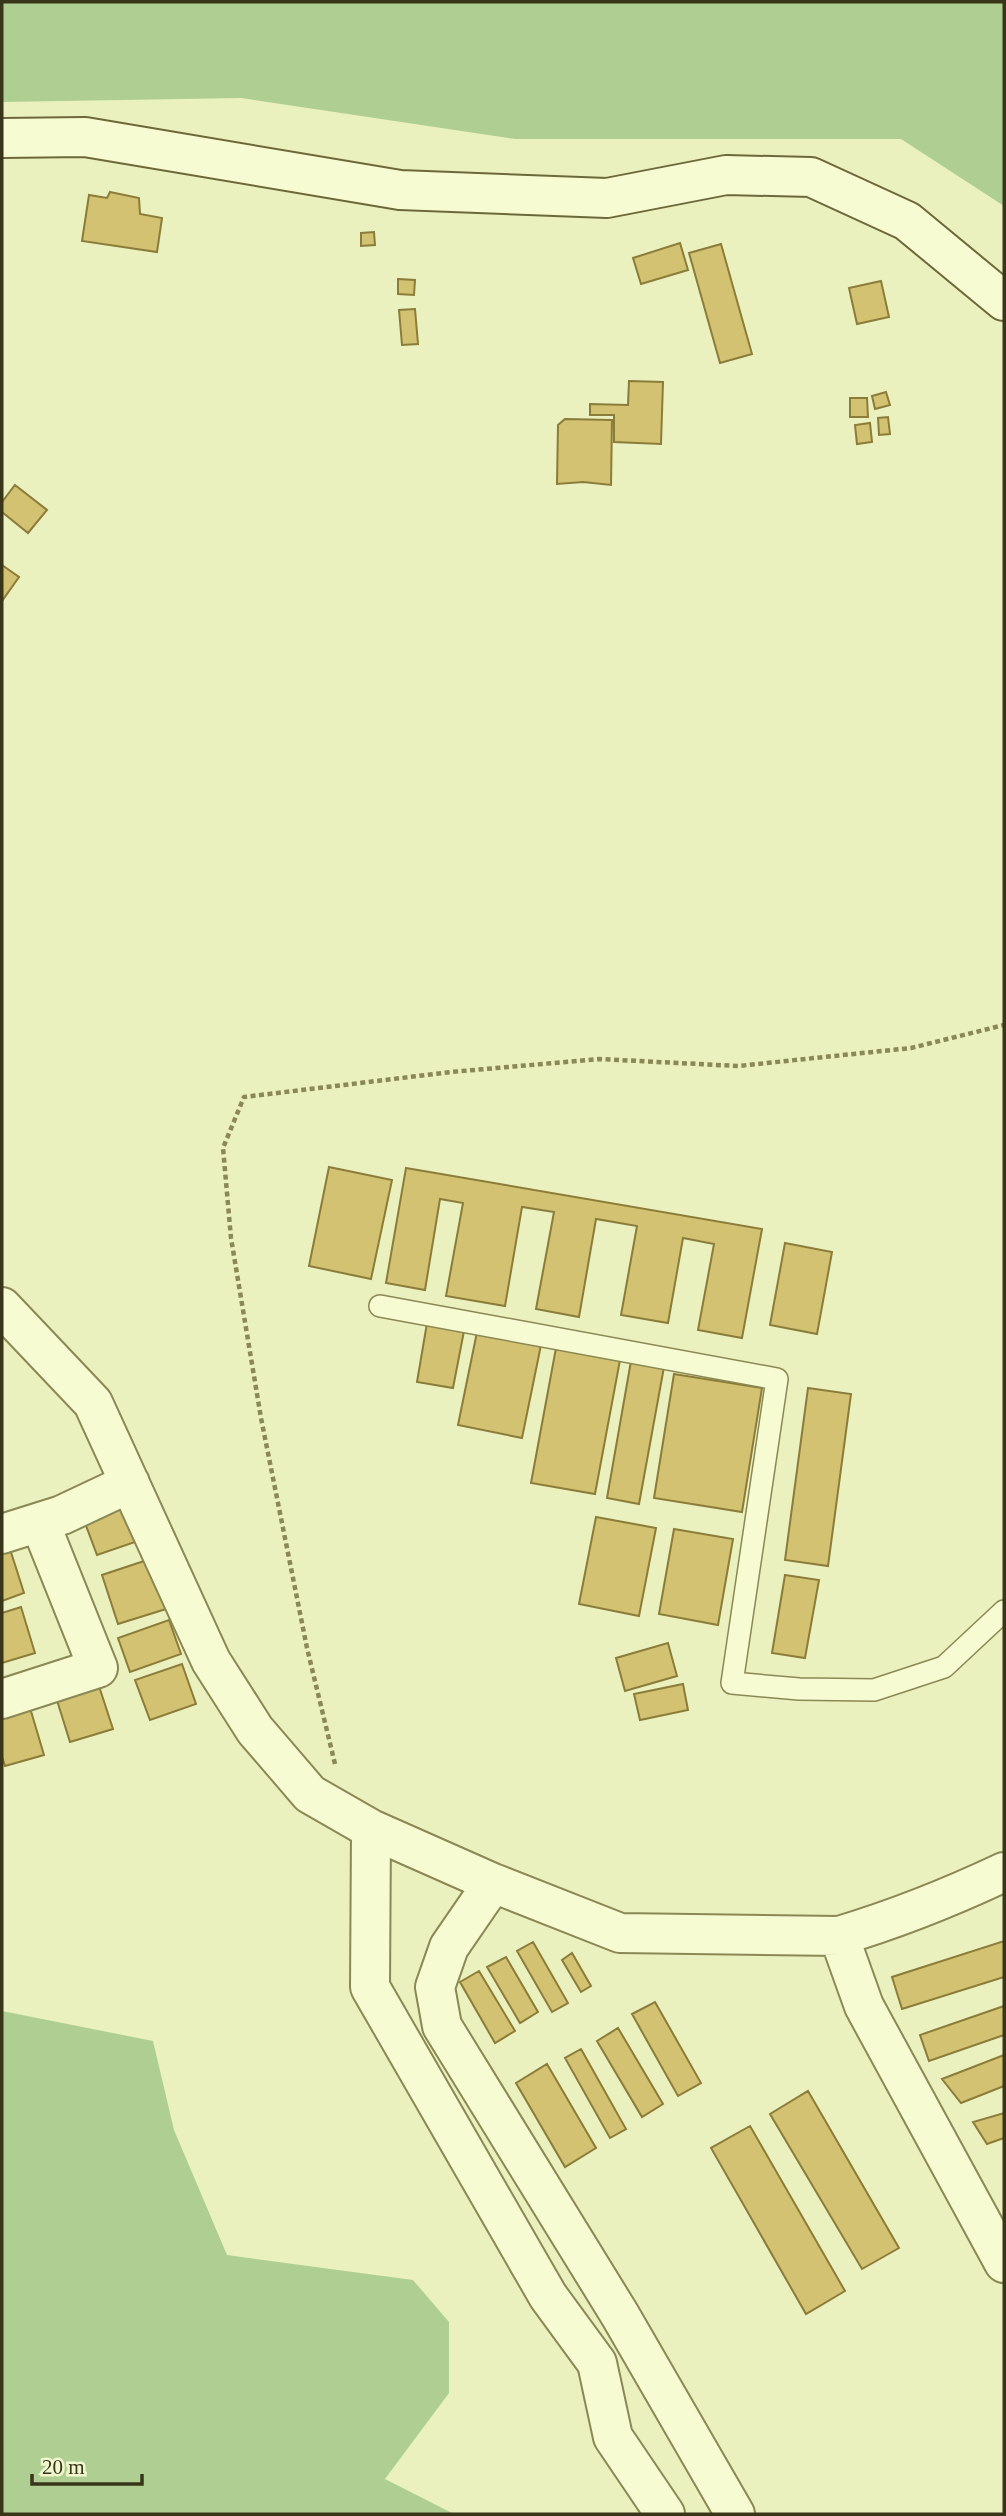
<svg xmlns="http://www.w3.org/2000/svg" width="1006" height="2516" viewBox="0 0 1006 2516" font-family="'Times New Roman',serif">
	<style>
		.green { fill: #aecf91 }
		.building { fill: #d2c271; stroke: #8b7c39; stroke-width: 2 }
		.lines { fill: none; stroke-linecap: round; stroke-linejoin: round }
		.lane-casing { stroke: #8a8855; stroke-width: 24 }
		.street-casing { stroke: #8a8855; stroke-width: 42 }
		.secondary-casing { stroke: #6c6839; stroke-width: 42 }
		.path { stroke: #8a8855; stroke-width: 4.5; stroke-dasharray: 5 3.5; stroke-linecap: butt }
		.lane { stroke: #f6fbd1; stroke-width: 21 }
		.street { stroke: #f6fbd1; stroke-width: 38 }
		.secondary { stroke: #f6fbd1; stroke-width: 38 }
	</style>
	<rect width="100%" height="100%" fill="#ebf1be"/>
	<path class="green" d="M 2,2 L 1004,2 L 1004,206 L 901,139 L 515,139 L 241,98 L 2,102 Z
		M 2,2011 L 153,2041 L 174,2130 L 227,2255 L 413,2280 L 449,2322 L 449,2393 L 385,2479 L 454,2514 L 2,2514 Z"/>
	<path class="building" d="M 110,192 L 139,198 L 140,214 L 162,218 L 157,252 L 82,241 L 89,195 L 107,198 Z
		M 374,232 L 375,245 L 361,246 L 361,233 Z
		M 680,243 L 688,270 L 641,284 L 633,258 Z
		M 721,244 L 752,354 L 720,363 L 689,253 Z
		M 398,279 L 415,280 L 414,295 L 398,294 Z
		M 881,281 L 889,317 L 857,324 L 849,288 Z
		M 415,309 L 418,344 L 402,345 L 399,310 Z
		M 629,381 L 663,382 L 661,444 L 614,442 L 614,415 L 590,415 L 590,404 L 628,405 Z
		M 886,392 L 890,405 L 875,409 L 872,396 Z
		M 850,398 L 867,398 L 868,417 L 850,417 Z
		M 888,417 L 890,434 L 879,435 L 878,418 Z
		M 565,419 L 612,420 L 611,485 L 583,482 L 557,484 L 558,425 Z
		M 870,423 L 872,442 L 857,444 L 855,425 Z
		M 15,485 L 47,510 L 28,533 L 2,512 L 2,502 Z
		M 2,565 L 19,577 L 2,601 Z
		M 329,1167 L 392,1180 L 371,1279 L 309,1266 Z
		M 406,1168 L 762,1229 L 742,1338 L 698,1330 L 714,1244 L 683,1238 L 668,1323 L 621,1315 L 637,1226 L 596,1219 L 579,1317 L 536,1309 L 554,1212 L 522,1207 L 505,1306 L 446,1296 L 463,1203 L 440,1199 L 425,1290 L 386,1283 Z
		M 785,1243 L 832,1252 L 817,1334 L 770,1325 Z
		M 427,1323 L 464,1331 L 453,1388 L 417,1382 Z
		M 477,1332 L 541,1345 L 522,1438 L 458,1425 Z
		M 556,1348 L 620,1360 L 595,1494 L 531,1483 Z
		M 631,1361 L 664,1367 L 639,1504 L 607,1498 Z
		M 674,1374 L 762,1388 L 742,1512 L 654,1498 Z
		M 808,1388 L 851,1394 L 828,1566 L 785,1560 Z
		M 125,1499 L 141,1540 L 97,1555 L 82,1515 Z
		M 596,1517 L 656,1528 L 639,1616 L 579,1604 Z
		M 674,1529 L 733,1539 L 718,1625 L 659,1614 Z
		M 10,1549 L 24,1593 L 2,1601 L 2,1552 Z
		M 150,1559 L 166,1609 L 118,1624 L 102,1575 Z
		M 785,1575 L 819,1580 L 805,1658 L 772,1653 Z
		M 21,1607 L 35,1653 L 2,1663 L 2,1613 Z
		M 169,1620 L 181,1654 L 130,1672 L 118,1638 Z
		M 668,1643 L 677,1676 L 625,1691 L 616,1658 Z
		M 182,1664 L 196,1704 L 150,1720 L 135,1680 Z
		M 97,1680 L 113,1729 L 70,1742 L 55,1694 Z
		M 683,1684 L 688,1710 L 640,1720 L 634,1694 Z
		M 28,1701 L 44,1755 L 5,1766 L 2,1757 L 2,1709 Z
		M 1004,1941 L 1004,1977 L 902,2009 L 892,1977 Z
		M 533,1942 L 568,2003 L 552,2012 L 517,1951 Z
		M 572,1953 L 591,1986 L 581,1992 L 562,1960 Z
		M 506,1957 L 538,2012 L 520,2023 L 487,1967 Z
		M 479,1971 L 515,2031 L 495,2043 L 460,1982 Z
		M 655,2002 L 701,2083 L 678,2096 L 632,2014 Z
		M 1004,2006 L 1004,2035 L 929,2061 L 920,2035 Z
		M 618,2028 L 663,2104 L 642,2117 L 597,2041 Z
		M 581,2049 L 626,2129 L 610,2138 L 565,2058 Z
		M 1004,2055 L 1004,2086 L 961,2103 L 942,2079 Z
		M 547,2064 L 596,2148 L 565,2167 L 516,2083 Z
		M 808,2091 L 899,2248 L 862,2269 L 770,2114 Z
		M 1004,2113 L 1004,2138 L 987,2144 L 973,2122 Z
		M 750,2126 L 845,2291 L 806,2314 L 711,2148 Z"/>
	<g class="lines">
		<g class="lane-casing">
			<path id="lane" d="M 380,1306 L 777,1379 L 732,1683 L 799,1689 L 874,1690 L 944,1667 L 1004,1611"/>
		</g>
		<g class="street-casing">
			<path id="street" d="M 2,1307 L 93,1403 L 211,1661 L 255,1730 L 310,1794 L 371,1829 L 493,1883 L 620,1933 L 839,1936 C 896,1919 951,1897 1004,1872
				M 2,1534 L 62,1515 L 130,1483
				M 2,1699 L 98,1668 L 40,1523
				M 371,1829 L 370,1987 L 548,2296 L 597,2363 L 613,2437 L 665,2514
				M 493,1883 L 449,1947 L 435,1987 L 442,2026 L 620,2315 L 735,2514
				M 839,1936 L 864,2006 L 1004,2263"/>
		</g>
		<g class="secondary-casing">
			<path id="secondary" d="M 2,138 L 85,137 L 400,190 L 607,198 L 726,175 L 811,177 L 907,221 L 1004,301"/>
		</g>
		<path class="path" d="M 335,1764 L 307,1648 L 261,1418 L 231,1238 L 223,1148 L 244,1097 L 451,1072 L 599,1059 L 738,1066 L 911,1048 L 1004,1025"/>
		<use href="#lane" class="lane"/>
		<use href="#street" class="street"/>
		<use href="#secondary" class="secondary"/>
	</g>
	<rect width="1006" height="2516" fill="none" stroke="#38351b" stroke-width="7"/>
	<path d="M32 2474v10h110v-10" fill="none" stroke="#38351b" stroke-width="3.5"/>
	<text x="42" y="2474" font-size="21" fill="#38351b" stroke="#f2f8ce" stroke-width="5" paint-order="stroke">20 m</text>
</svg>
